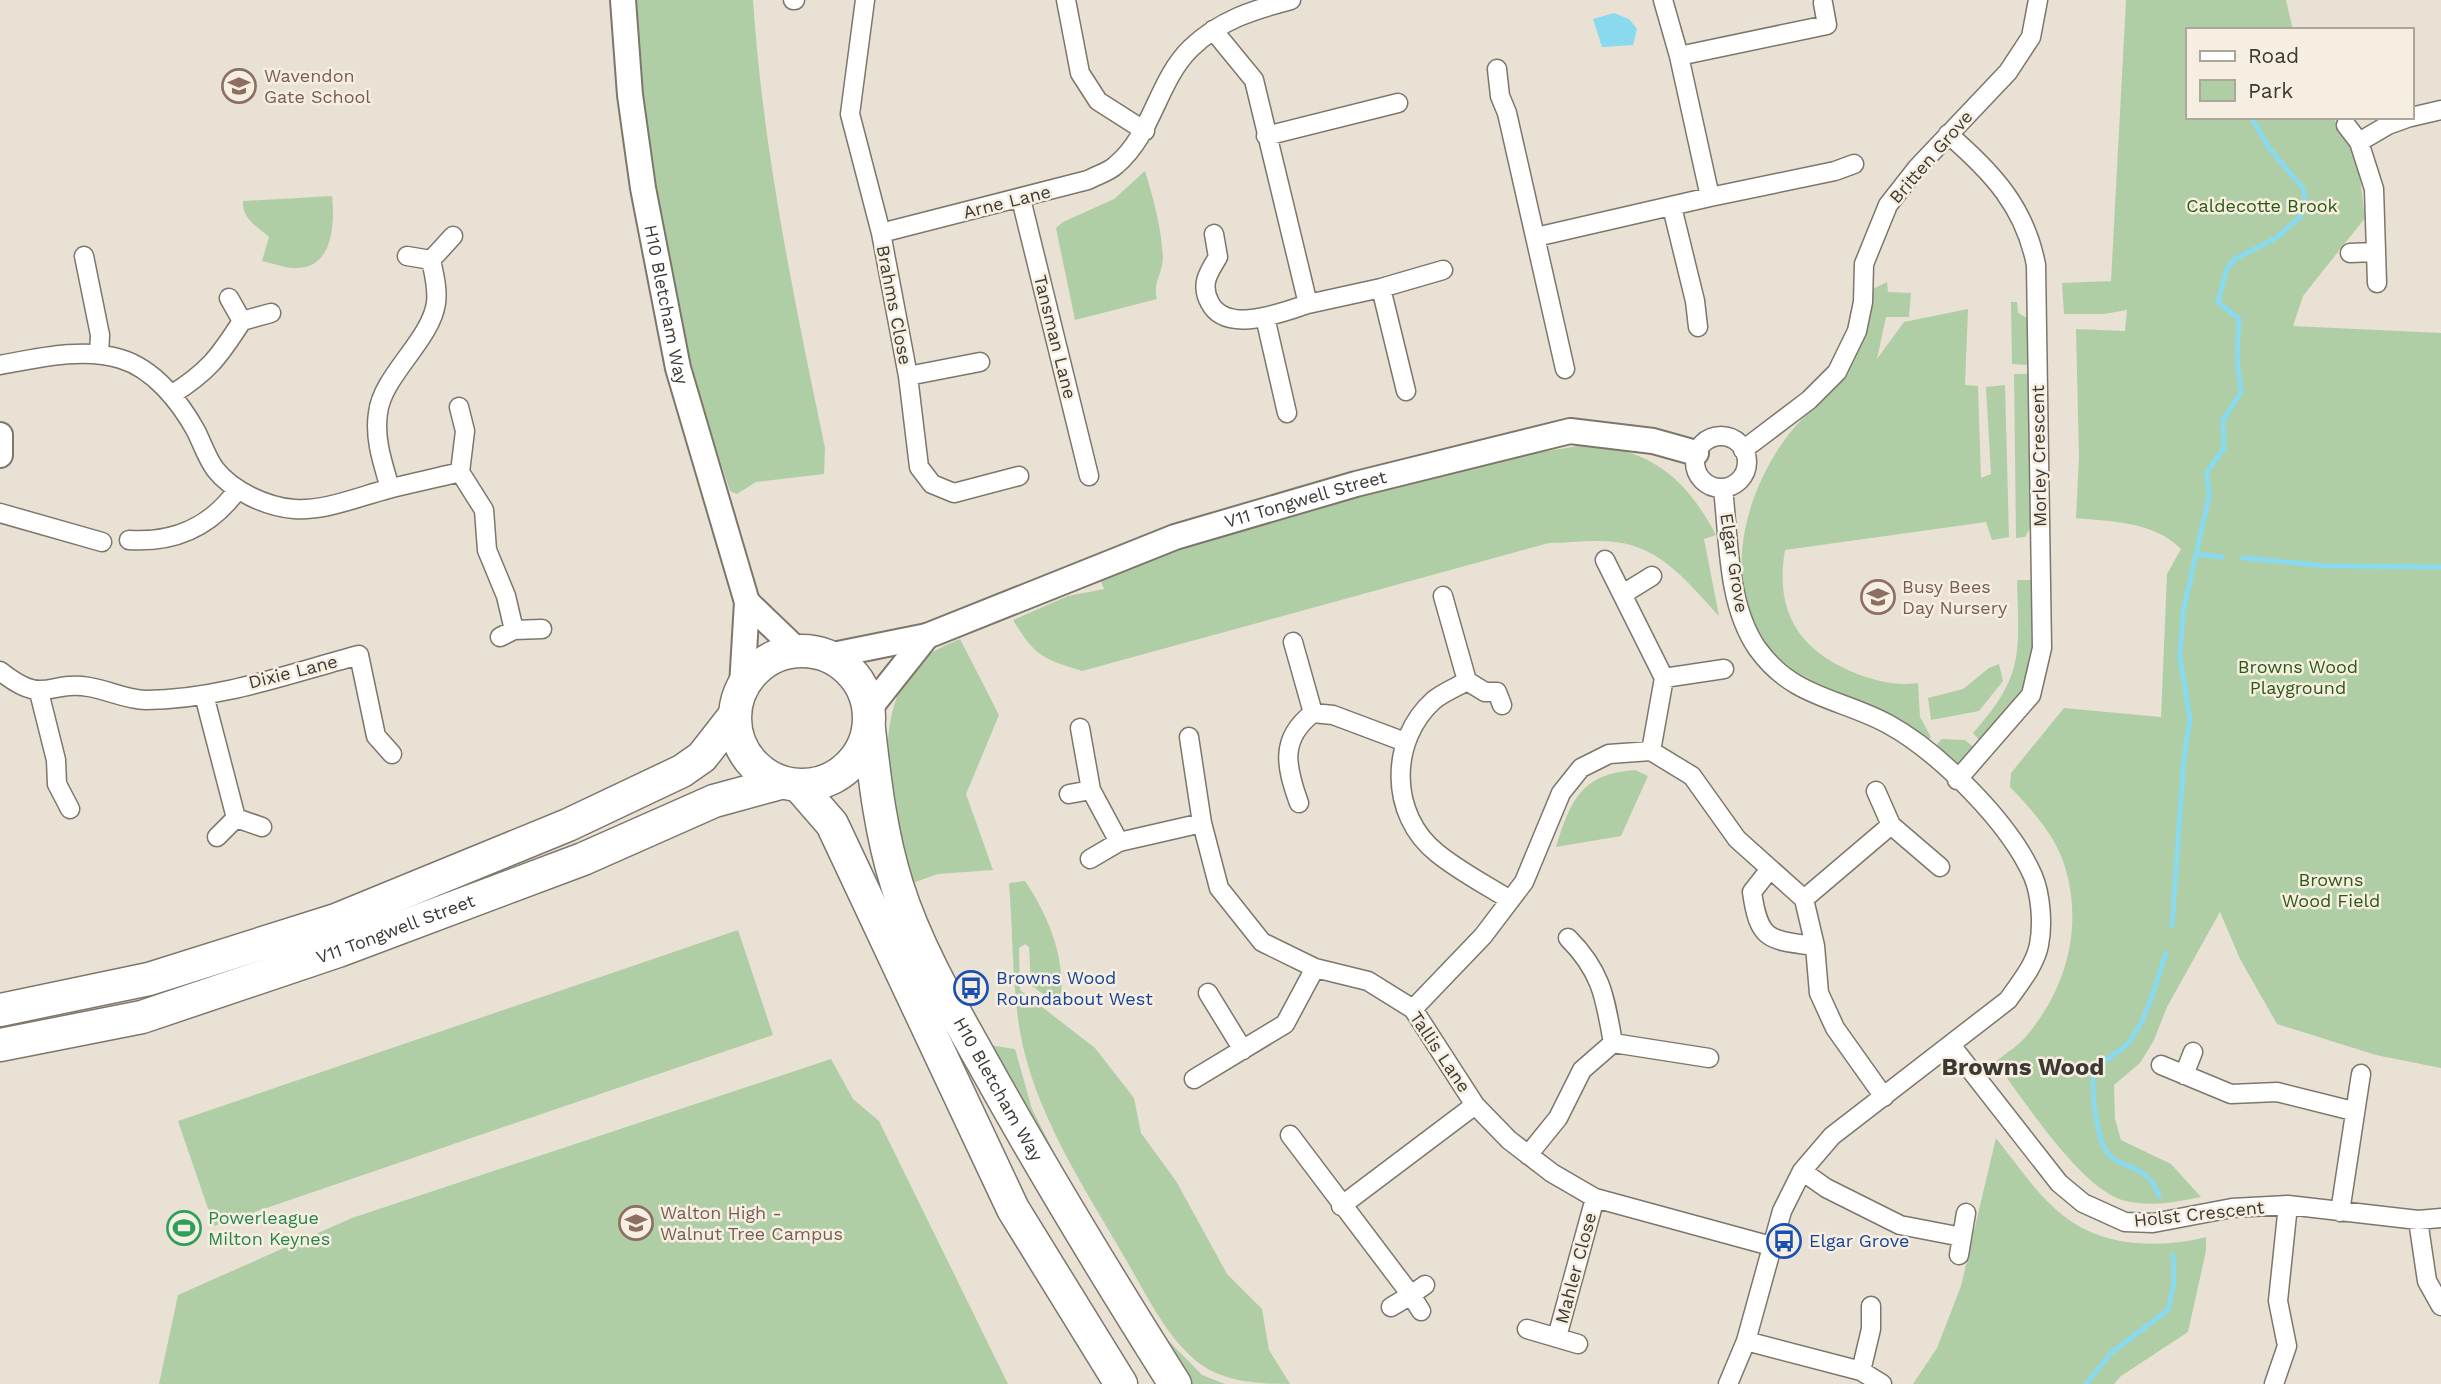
<svg xmlns="http://www.w3.org/2000/svg" width="2441" height="1384" viewBox="0 0 2441 1384" font-family="'Work Sans',sans-serif">
	<style>
		.green { fill: #b0cea5 }
		.water { fill: #89d9ef }
		.lines { fill: none; stroke-linecap: round; stroke-linejoin: round }
		.stream { stroke: #89d9ef; stroke-width: 5 }
		.street-casing { stroke: #7d766b; stroke-width: 21 }
		.secondary-casing { stroke: #7d766b; stroke-width: 28 }
		.highway-casing { stroke: #7d766b; stroke-width: 35 }
		.street { stroke: #fff; stroke-width: 18 }
		.secondary { stroke: #fff; stroke-width: 24 }
		.highway { stroke: #fff; stroke-width: 32 }
		.labels { text-anchor: middle; stroke-width: 5; stroke-linejoin: round; paint-order: stroke }
		.education-label { font-size: 18px; fill: #785e54; stroke: #f6eee1; text-anchor: start }
		.street-label { font-size: 18px; fill: #3c3934; stroke: #f6eee1 }
		.park-label { font-size: 18px; fill: #2a5911; stroke: #f6eee1 }
		.transit-label { font-size: 18px; fill: #164399; stroke: #f6eee1; text-anchor: start }
		.leisure-label { font-size: 18px; fill: #27864d; stroke: #f6eee1; text-anchor: start }
		.district-label { font-size: 24px; font-weight: bold; fill: #3c3934; stroke: #f6eee1 }
	</style>
	<rect width="100%" height="100%" fill="#e9e1d4"/>
	<path class="green" d="M 637,0 L 753,0 C 763,151 794,299 825,448 L 824,474 L 756,482 L 737,494 L 730,491 L 692,375 L 672,284 L 635,46 Z
		M 2126,0 L 2286,0 L 2293,30 L 2187,30 L 2187,117 L 2333,117 L 2358,161 L 2365,218 L 2303,296 L 2293,326 L 2441,333 L 2441,1068 L 2376,1055 L 2277,1024 L 2240,959 L 2220,912 L 2167,1007 L 2154,1040 L 2140,1063 L 2114,1085 L 2115,1119 L 2121,1140 L 2171,1164 L 2201,1197 C 2176,1202 2151,1207 2126,1201 C 2081,1191 2024,1099 1995,1062 C 2006,1053 2020,1045 2028,1034 C 2067,987 2083,926 2065,867 C 2056,836 2032,810 2010,787 L 2011,773 L 2064,708 L 2161,717 L 2167,574 L 2181,549 C 2153,521 2113,522 2076,518 L 2079,457 L 2076,329 L 2125,331 L 2127,310 L 2104,314 L 2064,314 L 2062,283 L 2111,281 Z
		M 1145,171 C 1154,200 1161,227 1163,257 C 1163,273 1152,284 1157,299 L 1075,320 L 1056,228 L 1063,222 L 1114,199 Z
		M 332,196 C 335,224 333,270 294,268 C 284,268 272,263 262,261 L 269,237 C 257,226 242,219 243,201 Z
		M 1887,282 L 1888,292 L 1911,293 L 1909,317 L 1886,317 L 1877,359 L 1904,322 L 1968,309 L 1965,385 L 1978,386 L 1981,478 L 1991,474 L 1986,387 L 2005,385 L 2009,537 L 1992,540 L 1986,522 L 1785,550 C 1774,614 1801,653 1860,675 C 1882,682 1895,686 1918,683 L 1920,717 L 1931,737 L 1925,743 C 1908,729 1893,716 1873,707 C 1841,692 1810,687 1783,662 C 1717,601 1739,502 1786,438 C 1806,411 1835,391 1852,362 C 1865,341 1867,314 1871,290 Z
		M 2011,302 L 2017,302 L 2018,313 L 2029,319 L 2030,360 L 2026,365 L 2012,364 Z
		M 2014,374 L 2030,374 L 2032,525 L 2025,537 L 2016,538 Z
		M 1585,445 C 1650,448 1686,478 1716,535 L 1704,539 L 1719,616 C 1689,584 1662,547 1615,542 C 1594,539 1570,543 1549,543 L 1082,671 C 1042,659 1035,656 1013,620 L 1068,596 L 1104,589 L 1099,577 L 1249,524 L 1473,463 Z
		M 2017,580 L 2033,580 C 2034,663 2039,678 1983,744 L 1973,733 C 2024,676 2019,654 2017,580 Z
		M 960,639 L 999,715 L 966,794 L 993,870 L 938,874 L 904,886 C 894,822 866,717 918,663 C 929,652 946,645 960,639 Z
		M 1999,664 L 2003,681 L 1979,711 L 1931,720 L 1928,698 L 1963,689 L 1989,668 Z
		M 1942,739 L 1965,740 L 1977,750 C 1955,770 1955,767 1932,750 Z
		M 1635,770 L 1648,776 L 1621,836 L 1556,847 C 1571,800 1581,774 1635,770 Z
		M 1025,881 C 1048,915 1065,956 1061,997 L 1050,999 L 1031,985 L 1029,947 L 1025,944 L 1019,948 L 1020,990 L 1095,1048 L 1134,1098 L 1141,1133 L 1176,1181 L 1227,1274 L 1262,1309 L 1269,1350 L 1290,1384 C 1257,1384 1220,1382 1194,1359 C 1164,1333 1145,1292 1125,1258 C 1084,1187 1035,1114 1020,1032 C 1012,984 1013,932 1009,883 Z
		M 738,930 L 773,1035 L 214,1226 L 178,1121 Z
		M 989,1045 L 1015,1049 L 1032,1109 L 1067,1178 L 1156,1328 L 1202,1375 L 1225,1384 L 1183,1384 Z
		M 831,1059 L 853,1099 L 879,1121 L 1008,1384 L 159,1384 L 178,1295 L 352,1218 Z
		M 1996,1138 C 2038,1191 2062,1236 2136,1243 C 2160,1245 2183,1243 2206,1237 L 2206,1251 L 2188,1332 L 2121,1376 L 2114,1384 L 1913,1384 L 1937,1348 L 1961,1286 Z"/>
	<path class="water" d="M 1614,13 L 1629,19 L 1637,29 L 1633,45 L 1602,47 L 1593,19 Z"/>
	<g class="lines">
		<path class="stream" d="M 2196,554 L 2222,557
			M 2243,558 L 2327,566 L 2441,567
			M 2172,926 L 2184,757 L 2190,719 L 2180,657 L 2183,612 L 2209,497 L 2207,472 L 2224,448 L 2223,420 L 2241,392 L 2237,356 L 2239,319 L 2218,302 L 2227,268 L 2235,259 L 2276,238 L 2299,218 L 2306,205 L 2303,188 L 2269,148 L 2251,117
			M 2159,1196 C 2146,1159 2117,1172 2105,1149 C 2098,1137 2088,1081 2096,1070 C 2103,1059 2120,1053 2129,1042 C 2148,1017 2156,983 2166,953
			M 2086,1384 L 2111,1353 L 2168,1310 L 2174,1283 L 2173,1255"/>
		<g class="street-casing">
			<path id="street" d="M 793,0 L 795,0
				M 865,0 L 850,114 L 881,233 L 908,376 L 919,467 L 932,484 L 954,493 L 1019,476
				M 1066,0 L 1080,73 L 1098,101 L 1145,131
				M 1213,30 L 1254,80 L 1308,304 L 1381,288 L 1443,270
				M 1679,56 L 1827,25 L 1823,3
				M 1497,69 L 1500,96 L 1507,113 L 1565,369
				M 2411,117 L 2441,110
				M 2346,125 L 2359,142 L 2388,125 L 2410,117
				M 1948,134 C 1992,172 2025,207 2036,265 L 2042,648 L 2031,695 L 1957,780
				M 1266,136 L 1398,103
				M 2359,142 L 2374,189 L 2377,283
				M 1710,197 L 1835,171 L 1854,164
				M 1021,199 L 1089,476
				M 1672,207 L 1695,301 L 1698,327
				M 881,233 L 1088,180 C 1097,175 1109,172 1116,165 C 1153,134 1157,81 1191,48 C 1220,20 1253,10 1291,0
				M 1214,234 L 1218,257 C 1208,273 1200,285 1210,303 C 1227,335 1282,312 1308,304
				M 1536,237 L 1710,197 L 1679,56 L 1663,0
				M 2350,253 L 2374,252
				M 84,256 L 100,335 L 99,354
				M 407,256 L 431,260
				M 431,260 L 453,236
				M 1381,288 L 1406,391
				M 229,298 L 242,321
				M 1265,317 L 1287,413
				M 0,365 C 38,358 84,347 121,359 C 154,369 180,402 196,431 C 202,443 207,458 215,469 C 232,491 267,507 294,509 C 325,511 358,497 388,489 C 412,483 436,478 460,472
				M 908,376 L 980,362
				M 171,395 C 208,372 219,357 242,321 L 271,313
				M 459,407 L 465,431 L 460,472 L 484,510 L 487,550 L 506,596 L 514,630
				M1695 462a26 26 0 1 1 52 0a26 26 0 1 1-52 0Z
				M 1743,450 L 1809,400 L 1837,372 L 1857,331 L 1863,302 L 1864,264 L 1888,205 L 1917,168 L 2008,72 L 2031,37 L 2038,0
				M 390,488 C 383,464 374,439 378,413 C 382,376 431,340 436,303 C 438,289 434,274 431,260
				M 1723,489 C 1729,540 1727,604 1757,648 C 1792,698 1840,698 1888,724 C 1939,752 2010,823 2033,876 C 2041,895 2043,925 2039,945 C 2035,965 2020,983 2008,1000 L 1832,1136 L 1802,1171 L 1782,1211 L 1746,1341 L 1728,1384
				M 0,513 L 102,542
				M 129,540 C 175,543 211,527 238,489
				M 1605,560 L 1664,678 L 1651,751
				M 1623,594 L 1652,576
				M 1443,596 L 1467,681 L 1485,692 L 1497,692 L 1502,705
				M 500,637 L 514,630 L 542,629
				M 1293,642 L 1313,713
				M 0,671 C 45,707 47,680 89,687 C 108,690 127,700 146,700 C 218,700 291,673 359,655 L 376,736 L 392,754
				M 1664,678 L 1724,669
				M 1467,681 C 1457,687 1444,692 1434,700 C 1389,740 1389,815 1437,853 C 1459,871 1486,885 1510,900
				M 39,692 L 56,760 L 57,784 L 70,809
				M 204,695 L 236,818
				M 1080,728 L 1091,790 L 1119,842
				M 1189,737 L 1202,823 L 1219,888 L 1262,942 L 1315,968 L 1368,981 L 1413,1009 L 1475,1105 L 1509,1140 L 1552,1173 L 1595,1198 L 1771,1246
				M 1876,791 L 1891,825 L 1940,867
				M 1069,794 L 1091,790
				M 1299,803 C 1286,767 1279,739 1313,713 L 1333,715 L 1405,742
				M 236,818 L 262,827
				M 217,837 L 236,818
				M 1090,859 L 1119,842 L 1202,823
				M 1770,869 L 1752,892 C 1759,941 1769,940 1815,946
				M 1804,899 L 1891,825
				M 1568,938 C 1602,972 1605,998 1613,1043
				M 1208,993 L 1243,1050
				M 1413,1009 L 1483,936 L 1524,882 L 1561,793 L 1581,768 L 1609,754 L 1651,751 L 1692,776 L 1737,839 L 1804,899 L 1815,946 L 1819,993 L 1835,1028 L 1884,1097
				M 1951,1045 L 2059,1183 L 2083,1203 L 2125,1222 L 2153,1223 L 2232,1208 L 2288,1205 L 2418,1220 L 2441,1218
				M 2161,1065 L 2231,1094 L 2277,1092 L 2353,1111
				M 2184,1075 L 2193,1052
				M 1194,1079 L 1285,1024 L 1315,968
				M 1290,1135 L 1411,1295 L 1391,1307
				M 1528,1155 L 1558,1118 L 1582,1070 L 1613,1043 L 1709,1058
				M 1802,1171 L 1826,1188 L 1900,1225 L 1962,1237
				M 1341,1206 L 1475,1105
				M 2340,1212 L 2361,1074
				M 2418,1220 L 2427,1281 L 2441,1306
				M 1959,1255 L 1966,1213
				M 1421,1311 L 1411,1295 L 1425,1285
				M 1527,1329 L 1578,1344
				M 1557,1337 L 1595,1198
				M 1746,1341 L 1861,1371 L 1882,1384
				M 1861,1371 L 1871,1329 L 1871,1306
				M 2274,1384 L 2287,1346 L 2278,1301 L 2288,1205"/>
		</g>
		<g class="secondary-casing">
			<g id="secondary">
				<path id="s1" d="M 623,0 L 630,95 L 643,188 L 678,368 L 747,602 L 742,686"/>
				<path d="M 0,435 L 0,455"/>
				<path d="M 747,602 L 797,650"/>
				<path id="s2" d="M 828,656 L 927,636 L 1175,537 L 1356,484 L 1570,431 L 1653,441 L 1696,453"/>
				<path d="M 869,709 L 927,636"/>
			</g>
		</g>
		<g class="highway-casing">
			<g id="highway">
				<circle cx="802" cy="718" r="67"/>
				<path id="s3" d="M 869,729 C 875,783 881,834 897,885 C 916,946 951,1006 982,1061 C 1043,1171 1108,1278 1175,1384"/>
				<path d="M 799,786 L 832,824 L 1013,1209 L 1121,1384"/>
				<path d="M 0,1010 L 149,979 L 336,920 L 568,825 L 682,771 L 702,757 L 734,716"/>
				<path id="s4" d="M 0,1045 L 142,1017 L 338,951 L 583,859 L 714,801 L 780,783"/>
			</g>
		</g>
		<use href="#street" class="street"/>
		<use href="#secondary" class="secondary"/>
		<use href="#highway" class="highway"/>
	</g>
	<defs>
		<g id="school-ring" transform="scale(1.75)"><circle r="9.5" fill="#f6eee1" stroke="#8d6e63" stroke-width="1.5"/><path d="M0-5L7-2L0 1L-7-2ZM-4 1L0 2.5L4 1V4Q0 6-4 4Z" fill="#8d6e63"/></g>
		<g id="bus-ring" transform="scale(1.75)"><circle r="9.5" fill="#f6eee1" stroke="#1a4fb4" stroke-width="1.5"/><path d="M-5-6H5V4H4V6H2V4H-2V6H-4V4H-5ZM-3.5-4V0h7V-4ZM-3.5 1.2v1.5H-2V1.2ZM2 1.2v1.5H3.5V1.2Z" fill="#1a4fb4"/></g>
		<g id="stadium-ring" transform="scale(1.75)"><circle r="9.5" fill="#f6eee1" stroke="#2e9e5b" stroke-width="1.5"/><path d="M0-5a6.5 5 0 1 0 0 10a6.5 5 0 1 0 0-10ZM-3.5-1.8h7v3.6h-7Z" fill="#2e9e5b"/></g>
	</defs>
	<g fill-rule="evenodd">
		<use href="#school-ring" x="239" y="86"/>
		<use href="#school-ring" x="1878" y="597"/>
		<use href="#bus-ring" x="971" y="988"/>
		<use href="#school-ring" x="636" y="1223"/>
		<use href="#stadium-ring" x="184" y="1228"/>
		<use href="#bus-ring" x="1784" y="1241"/>
	</g>
	<g class="labels">
		<g class="education-label">
			<text x="264" y="82">Wavendon<tspan x="264" dy="21">Gate School</tspan></text>
			<text x="1902" y="593">Busy Bees<tspan x="1902" dy="21">Day Nursery</tspan></text>
			<text x="660" y="1219">Walton High -<tspan x="660" dy="21">Walnut Tree Campus</tspan></text>
		</g>
		<g class="street-label">
			<text transform="translate(1931 157) rotate(-49)" y="6">Britten Grove</text>
			<text transform="translate(1007 202) rotate(-14)" y="6">Arne Lane</text>
			<text dy="6" stroke="none"><textPath href="#s1" startOffset="308">H10 Bletcham Way</textPath></text>
			<text transform="translate(894 305) rotate(79)" y="6">Brahms Close</text>
			<text transform="translate(1055 337) rotate(76)" y="6">Tansman Lane</text>
			<text transform="translate(2039 456) rotate(-91)" y="6">Morley Crescent</text>
			<text dy="6" stroke="none"><textPath href="#s2" startOffset="504">V11 Tongwell Street</textPath></text>
			<text transform="translate(1734 563) rotate(81)" y="6">Elgar Grove</text>
			<text transform="translate(293 672) rotate(-14)" y="6">Dixie Lane</text>
			<text dy="6" stroke="none"><textPath href="#s4" startOffset="413">V11 Tongwell Street</textPath></text>
			<text transform="translate(1440 1052) rotate(56)" y="6">Tallis Lane</text>
			<text dy="6" stroke="none"><textPath href="#s3" startOffset="387">H10 Bletcham Way</textPath></text>
			<text transform="translate(2199 1214) rotate(-6)" y="6">Holst Crescent</text>
			<text transform="translate(1576 1268) rotate(-75)" y="6">Mahler Close</text>
		</g>
		<g class="park-label">
			<text x="2262" y="212">Caldecotte Brook</text>
			<text x="2298" y="673">Browns Wood<tspan x="2298" dy="21">Playground</tspan></text>
			<text x="2331" y="886">Browns<tspan x="2331" dy="21">Wood Field</tspan></text>
		</g>
		<g class="transit-label">
			<text x="996" y="984">Browns Wood<tspan x="996" dy="21">Roundabout West</tspan></text>
			<text x="1809" y="1247">Elgar Grove</text>
		</g>
		<g class="leisure-label">
			<text x="208" y="1224">Powerleague<tspan x="208" dy="21">Milton Keynes</tspan></text>
		</g>
		<g class="district-label">
			<text x="2023" y="1075">Browns Wood</text>
		</g>
	</g>
	<rect x="2186" y="28" width="228" height="91" fill="#f6eee1" stroke="#aca69c" stroke-width="2"/>
	<rect x="2200" y="51" width="35" height="10" fill="#ffffff" stroke="#aca69c" stroke-width="2"/>
	<text x="2248" y="63" font-size="21" fill="#3c3934">Road</text>
	<rect x="2200" y="80" width="35" height="21" fill="#b0cea5" stroke="#aca69c" stroke-width="2"/>
	<text x="2248" y="98" font-size="21" fill="#3c3934">Park</text>
</svg>
